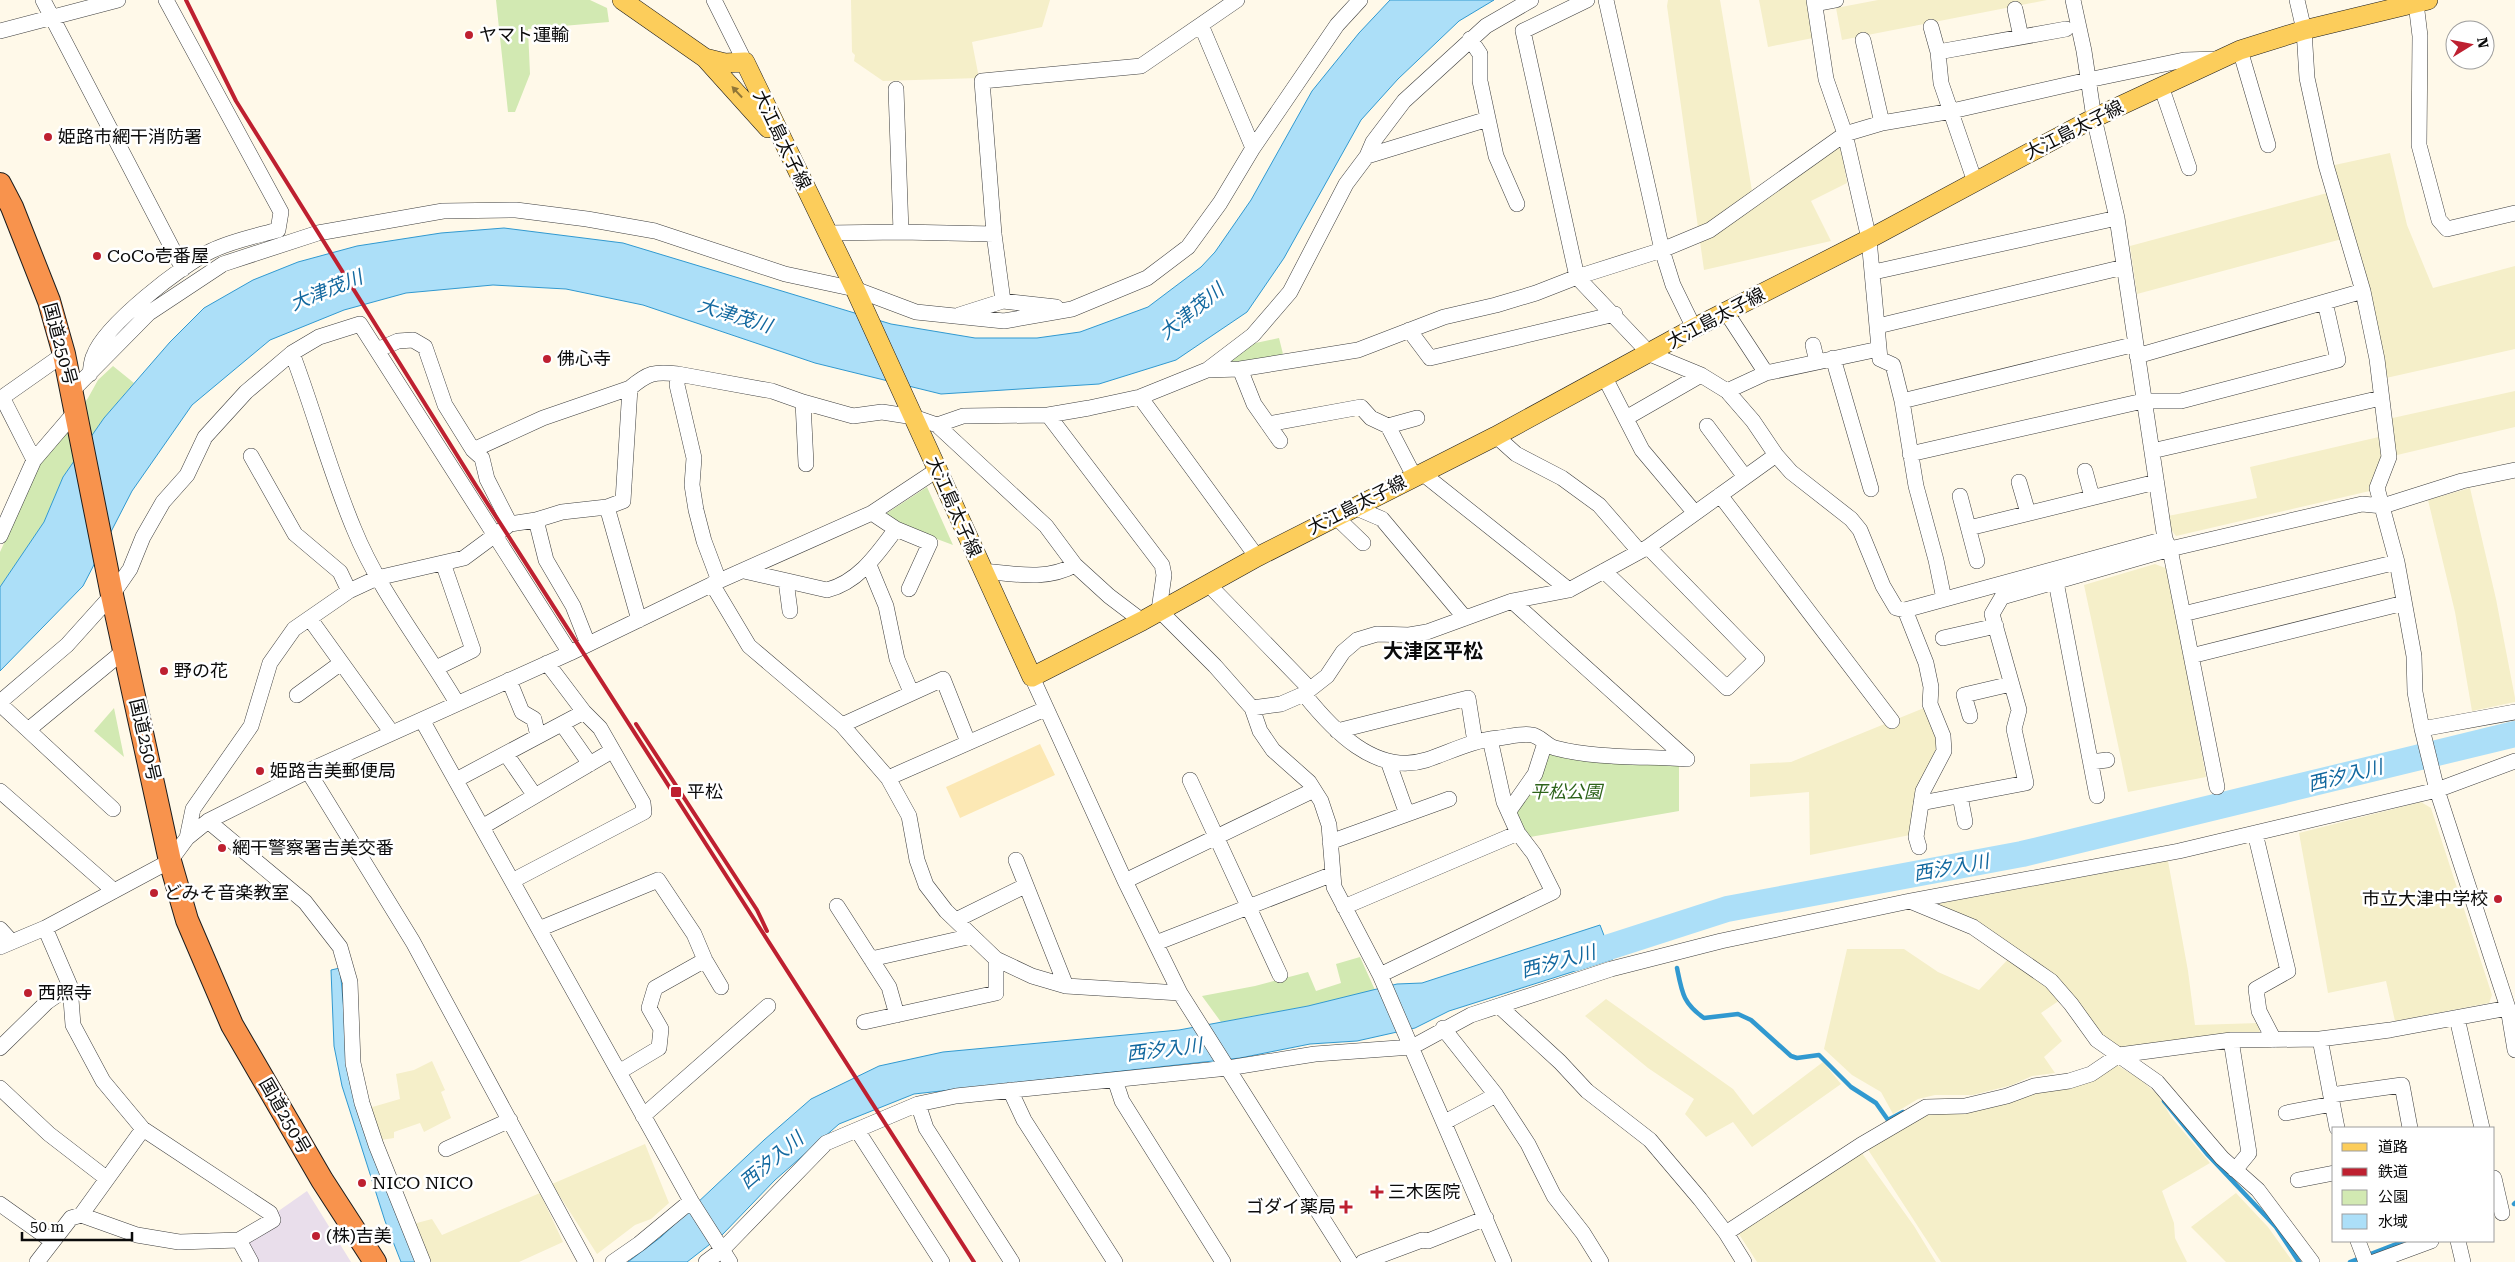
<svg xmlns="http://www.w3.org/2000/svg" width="2515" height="1262" viewBox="0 0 2515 1262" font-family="'Roboto Serif','Noto Sans JP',serif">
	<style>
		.industrial { fill: #e9deeb }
		.farmland { fill: #f5efc9 }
		.green { fill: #d2e9b2 }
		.sand { fill: #fce8b4 }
		.water { fill: #acdff8; stroke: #3199d0 }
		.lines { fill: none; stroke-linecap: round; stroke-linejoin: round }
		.stream { stroke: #3199d0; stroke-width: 4.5 }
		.river { stroke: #acdff8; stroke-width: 26 }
		.minor-casing { stroke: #3e3e3e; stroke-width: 16 }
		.major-casing { stroke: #1c1c1c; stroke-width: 20 }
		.highway-casing { stroke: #1c1c1c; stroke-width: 24 }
		.minor { stroke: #fff; stroke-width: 15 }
		.major { stroke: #fccd5b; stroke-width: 19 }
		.highway { stroke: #f8934d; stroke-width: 22 }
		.rail { stroke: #be2030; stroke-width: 4 }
		.oneway { fill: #907637 }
		.poi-dot { fill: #be2030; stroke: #fff; stroke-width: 2 }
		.labels { text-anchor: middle; stroke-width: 5; stroke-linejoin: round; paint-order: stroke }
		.poi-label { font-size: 18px; fill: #0b0b0b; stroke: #fff; text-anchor: start }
		.street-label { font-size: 18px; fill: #0b0b0b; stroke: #fff }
		.park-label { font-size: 18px; font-style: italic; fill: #2d631a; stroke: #fff }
		.water-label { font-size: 19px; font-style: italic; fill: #12689f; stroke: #fff }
		.quarter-label { font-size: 20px; font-weight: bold; fill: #0b0b0b; stroke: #fff }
	</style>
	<rect width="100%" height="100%" fill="#fff9e9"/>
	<path class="industrial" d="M 307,1191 L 351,1262 L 254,1262 L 246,1241 L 277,1212 Z"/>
	<path class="farmland" d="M 851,0 L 1050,0 L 1042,27 L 972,42 L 979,78 L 883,81 L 854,61 L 855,55 L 852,52 Z
		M 1668,0 L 1720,0 L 1754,203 L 1840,141 L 1847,183 L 1811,201 L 1831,241 L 1704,270 L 1667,6 Z
		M 1759,0 L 1808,0 L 1813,38 L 1768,47 Z
		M 1878,0 L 2047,0 L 1842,40 L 1836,8 Z
		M 2390,153 L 2407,225 L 2433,288 L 2515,266 L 2515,349 L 2386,378 L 2330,166 Z
		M 2327,193 L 2342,239 L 2137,294 L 2130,246 Z
		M 2515,391 L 2515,427 L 2393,456 L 2388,419 Z
		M 2383,436 L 2384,459 L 2374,490 L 2176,536 L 2172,531 L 2168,516 L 2257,498 L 2250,467 Z
		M 2470,488 L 2496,599 L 2515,698 L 2515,702 L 2472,711 L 2455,612 L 2428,500 Z
		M 2155,564 L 2168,569 L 2206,777 L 2128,792 L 2084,585 Z
		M 1924,708 L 1936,737 L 1936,755 L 1915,834 L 1810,855 L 1809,792 L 1750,797 L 1750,764 L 1791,762 Z
		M 2421,802 L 2431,808 L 2492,995 L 2489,1003 L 2395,1021 L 2386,981 L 2328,993 L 2299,833 Z
		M 2168,861 L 2188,971 L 2195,1025 L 2259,1023 L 2260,1037 L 2122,1047 L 2112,1044 L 2005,940 L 1937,904 Z
		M 1847,949 L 1904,949 L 1938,972 L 1979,990 L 2012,955 L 2063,998 L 2041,1013 L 2062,1041 L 2044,1057 L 2055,1073 L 2032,1076 L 2012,1085 L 1973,1095 L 1935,1095 L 1918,1099 L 1893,1114 L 1881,1092 L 1852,1075 L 1824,1049 Z
		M 1606,999 L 1733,1089 L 1753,1115 L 1823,1062 L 1841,1084 L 1752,1147 L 1733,1122 L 1706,1137 L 1685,1114 L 1694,1099 L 1648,1068 L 1585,1016 Z
		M 432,1061 L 445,1090 L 441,1092 L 451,1118 L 424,1132 L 420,1123 L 394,1132 L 394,1138 L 381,1140 L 369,1108 L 400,1099 L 396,1074 L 414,1070 Z
		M 2115,1064 L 2140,1079 L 2159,1096 L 2171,1117 L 2210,1163 L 2162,1191 L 2174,1223 L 2175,1238 L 2187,1262 L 1941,1262 L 1865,1145 L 1924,1110 Z
		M 645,1144 L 669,1203 L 651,1219 L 635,1225 L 597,1254 L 552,1184 Z
		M 1859,1149 L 1914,1226 L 1936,1262 L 1757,1262 L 1735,1228 Z
		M 540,1193 L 563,1242 L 519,1262 L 429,1262 L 413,1224 L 432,1219 L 442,1235 Z
		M 2236,1193 L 2268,1227 L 2293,1262 L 2226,1262 L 2191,1227 Z"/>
	<path class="green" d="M 496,0 L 590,0 L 607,8 L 609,22 L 528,29 L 530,74 L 515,112 L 508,112 Z
		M 1279,338 L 1285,362 L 1207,370 L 1237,347 Z
		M 113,366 L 134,383 L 104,418 L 63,477 L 44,522 L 0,587 L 0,552 L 39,466 L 88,398 L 98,380 Z
		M 927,487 L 953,545 L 937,539 L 933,542 L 884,515 Z
		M 114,708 L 124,757 L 94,731 Z
		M 1540,745 L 1679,760 L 1679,811 L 1530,837 L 1508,803 L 1532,774 Z
		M 1360,957 L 1375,990 L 1308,1006 L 1221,1022 L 1202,996 L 1255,986 L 1308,972 L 1316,991 L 1341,983 L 1336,964 Z"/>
	<path class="sand" d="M 1040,744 L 1055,775 L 960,818 L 946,787 Z"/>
	<path class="water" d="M 1390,0 L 1494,0 L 1459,21 L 1398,79 L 1361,120 L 1284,258 L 1247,312 L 1176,360 L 1099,384 L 941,394 L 815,363 L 643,305 L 566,289 L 493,285 L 406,293 L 344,310 L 270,340 L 192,405 L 132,491 L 83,586 L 0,671 L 0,587 L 44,522 L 63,477 L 104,418 L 170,342 L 204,308 L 253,280 L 298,262 L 357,246 L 441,233 L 504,228 L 623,243 L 891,324 L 975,338 L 1037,338 L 1080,332 L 1148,307 L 1201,267 L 1215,252 L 1251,200 L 1312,91 L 1359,33 Z
		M 1600,925 L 1613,959 L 1449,1011 L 1415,1028 L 1357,1041 L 1310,1044 L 1240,1058 L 914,1094 L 839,1124 L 775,1180 L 723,1234 L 687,1262 L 628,1262 L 661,1237 L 764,1140 L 811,1099 L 879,1066 L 943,1052 L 1179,1030 L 1308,1006 L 1397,984 L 1422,983 Z
		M 340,968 L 346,1032 L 417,1262 L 401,1262 L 385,1221 L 342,1086 L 334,1046 L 331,970 Z"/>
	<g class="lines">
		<path class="stream" d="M 1677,968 C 1682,993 1683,1003 1704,1018 L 1738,1014 L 1751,1020 L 1791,1056 L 1797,1058 L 1819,1055 L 1851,1087 L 1876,1103 L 1888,1120 L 1903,1112
			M 2164,1101 L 2208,1155 L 2276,1227 L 2299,1262
			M 2514,1204 L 2515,1203
			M 2350,1262 L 2404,1241"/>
		<path class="river" d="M 1575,958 L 1727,909 L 2022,854 L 2515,734"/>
		<g class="minor-casing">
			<path id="minor" d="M 43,0 L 183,269
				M 714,0 L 745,62
				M 1587,0 L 1523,31 L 1577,277 L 1650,354 L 1701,375 L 1727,391 L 1753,421 L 1776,455 L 1791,472 L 1851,519 L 1860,530 L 1883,586 L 1896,608 L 1905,610 L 2165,539
				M 1606,0 L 1662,250 L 1673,285 L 1694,328
				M 1814,0 L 1826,79 L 1845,134 L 1869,239 L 1880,359 L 1893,365 L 1902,401 L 1916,486 L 1936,560 L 1944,599
				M 2073,0 L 2084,51 L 2094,118 L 2117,218 L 2165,539 L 2170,549 L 2217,787
				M 2297,0 L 2304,30 L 2307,78 L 2326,165 L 2363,291 L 2377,359 L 2389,457 L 2377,488 L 2397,562 L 2414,656 L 2415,692 L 2422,729 L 2437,790 L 2508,1008 L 2515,1050
				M 2416,3 L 2420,36 L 2419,145 L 2439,220 L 2447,229 L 2515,213
				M 1815,4 L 1836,0
				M 2015,9 L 2021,37
				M 1201,25 L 1253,148
				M 1931,27 L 1938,52 L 1941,83 L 1975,182
				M 0,31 L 118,0
				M 1470,39 L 1480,54 L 1480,81 L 1496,156 L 1517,204
				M 1863,40 L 1882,123
				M 2240,50 L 2268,145
				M 1938,52 L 2066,29
				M 2161,86 L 2189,168
				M 896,89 L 901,232
				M 1367,156 L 1488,119
				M 828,233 L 901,232 L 994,234
				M 1874,272 L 2117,218
				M 1003,301 L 994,234 L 982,81 L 1141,66 L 1237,0
				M 1726,312 L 1766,373
				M 959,315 L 1003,301 L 1056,307
				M 1878,326 L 2124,267
				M 1409,330 L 1430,358 L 1615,314
				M 1813,345 L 1817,362
				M 377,350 L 398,341 L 413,340 L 425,347 L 445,405 L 473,450 L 482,458 L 487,479 L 510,524
				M 292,353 C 314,411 330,472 354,529 C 379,591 423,645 457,703
				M 2137,356 L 2363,291
				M 1833,358 L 1871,489
				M 1240,369 L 1254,404 L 1280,441
				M 1207,370 L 1240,369 L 1358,350 L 1444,317 L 1496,305 L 1536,293 L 1577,277 L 1662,250 L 1710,230 L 1845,134 L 1882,123 L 1952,111 L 2088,80 L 2184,60 L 2217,59
				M 90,374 C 91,368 91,360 94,355 C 105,325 182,265 211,251 C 231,241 256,236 278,230 L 281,212 L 166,0
				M 678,374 L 677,385 L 694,458 L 692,485 L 696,510 L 704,541 L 719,581
				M 1604,376 L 1642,450 L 1695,513
				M 73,390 L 149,313 L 223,264 L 318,233 L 443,211 L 516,210 L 587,219 L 655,231 L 785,274 L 855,289 L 916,312 L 1004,321 L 1072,309 L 1147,278 L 1188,247 L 1220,203 L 1253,148 L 1337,25 L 1360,0
				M 1727,391 L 1766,373 L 1879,349
				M 2,397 L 34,460
				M 1140,397 L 1257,557
				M 0,399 L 64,354
				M 1902,401 L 2136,344
				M 803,402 L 806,464
				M 1048,415 L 1162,565 L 1164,575 L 1159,610 L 1215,666 L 1252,708 L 1260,731 L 1273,750 L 1309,782 L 1321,801 L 1329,825 L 1334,887 L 1380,975 L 1504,1262
				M 1626,418 L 1701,375
				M 1268,424 L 1361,407 L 1371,418 L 1388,426 L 1414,476
				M 937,425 L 1046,526 L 1075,565 L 1109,596 L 1142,621
				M 1388,426 L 1417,418
				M 1707,426 L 1745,477
				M 1496,436 L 1516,454 L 1562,478 L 1599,505 L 1639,551
				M 473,450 L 543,418 L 630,388
				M 2152,451 L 2381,398
				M 1910,454 L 2143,401 L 2181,401 L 2338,360 L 2325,302
				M 251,456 L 295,534 L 340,572 L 349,591
				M 2085,471 L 2092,497
				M 1422,473 L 1569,590
				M 2019,482 L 2028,513
				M 1720,495 L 1892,721
				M 1960,496 L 1977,561
				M 607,507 L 639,620
				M 1354,507 L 1382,519 L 1465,618
				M 872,513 L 896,529 L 930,543 L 909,589
				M 1336,517 L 1363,543
				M 536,520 L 546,560 L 573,606 L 588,644
				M 1969,528 L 2156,482
				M 0,536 L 34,460 L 76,411
				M 869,565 L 886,606 L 897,659 L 911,692
				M 744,571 L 827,590 C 859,582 878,553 896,529
				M 983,571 C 1015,574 1046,581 1075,565
				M 1604,571 L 1727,688 L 1757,659 L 1648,547
				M 786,581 L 790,611
				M 2056,582 L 2097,796
				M 712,584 L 749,646 L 842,725 L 888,778 L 909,816 L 917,860 L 926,885 L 946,911 L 996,959 L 1032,976 L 1066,986 L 1180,993
				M 1208,584 L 1310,689
				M 1512,601 L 1687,759
				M 1905,610 L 1926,663 L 1931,687 L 1930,704 L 1943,736 L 1944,751 L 1923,791 L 1916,837 L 1919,847
				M 2183,614 L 2397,562
				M 310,619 L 392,733
				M 1943,638 L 1996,626
				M 2191,656 L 2404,603
				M 436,668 L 473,650 L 443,563
				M 1032,677 L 1125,881 L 1180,993 L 1350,1262
				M 509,680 L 522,712 L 534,719 L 538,736
				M 1304,694 C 1332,729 1375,776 1426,760 C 1450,752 1473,740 1498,738 C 1508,737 1522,733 1532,735 C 1540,736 1547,746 1555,748 C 1597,759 1644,756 1687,759
				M 297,695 L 341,663
				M 0,702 L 67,645 L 112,595 L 130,569 L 143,537 L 163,502 L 187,475 L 205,437 L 246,392 L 292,353 L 319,337 L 360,324 L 570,653
				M 0,704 L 28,730
				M 1252,708 L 1281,704 L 1304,694 L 1327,676 L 1343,652 L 1357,640 L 1377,634 L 1409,635 L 1427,632 L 1512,601 L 1569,590 L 1648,547 L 1776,455
				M 1970,716 L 1964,695 L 2011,684
				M 422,720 L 691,1201 L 730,1262
				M 562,724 L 590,764
				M 842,725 L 943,679 L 968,742
				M 2422,729 L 2515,712
				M 1337,731 L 1468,698 L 1475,742
				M 506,754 L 535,796
				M 1388,761 L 1407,814
				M 2091,762 L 2107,760
				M 308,771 L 413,942 L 586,1262
				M 888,778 L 1045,709
				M 456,780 L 584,712
				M 1190,780 L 1280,975
				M 0,791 L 113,890
				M 1960,796 L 1965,822
				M 1921,803 L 2026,783 L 2014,729 L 2019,710 L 1992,614 L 2002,597 L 2170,549 L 2362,504 L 2383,506 L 2462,481 L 2515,470
				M 113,809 L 28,730 L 125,650
				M 1509,811 L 1535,774 L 1545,743
				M 208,821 L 305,902 L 340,947 L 350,982 L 353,1063 L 362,1103 L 376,1145 L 423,1262
				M 482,827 L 605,755
				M 2255,833 L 2288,971 L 2256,989 L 2259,1011 L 2274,1040
				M 187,838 L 193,809 L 251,726 L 270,663 L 294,629 L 349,591 L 377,578 L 464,558 L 510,524 L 536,520 L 562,512 L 607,507 L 623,501 L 630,388 C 648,373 654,371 678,374 L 772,391 L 803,402 L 853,416 L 882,412 L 914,417 L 937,425 L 963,416 L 1048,415 L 1089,408 L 1140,397 L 1207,370 L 1253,335 L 1290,292 L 1346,184 L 1367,156 L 1373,142 L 1404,101 L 1486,26 L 1531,0
				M 1330,842 L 1449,799
				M 1016,860 L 1066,986
				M 512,881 L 644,812 L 643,803 L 600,728 L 584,712 L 547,663
				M 1125,881 L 1314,790
				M 1910,901 L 1973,927 L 2051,981 L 2071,1004 L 2097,1040 L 2157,1082 L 2222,1158 L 2258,1190 L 2312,1262
				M 837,906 L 889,987 L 897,1015
				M 1344,907 L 1518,833
				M 956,920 L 1025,886
				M 0,929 L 11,941
				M 539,929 L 658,880 L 694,934 L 705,960 L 721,987
				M 1156,943 L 1333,874
				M 0,947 L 45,928 L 170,861 L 187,838 L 208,821 L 308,771 L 570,653 L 719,581 L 872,513 L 937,470
				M 871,959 L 972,936
				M 1380,975 L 1553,892 L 1534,854 L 1518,833 L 1504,802 L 1490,739
				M 1499,1006 L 1560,1062 L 1587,1091 L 1650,1140 L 1700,1199 L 1726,1233 L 1744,1262
				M 2457,1018 L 2482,1128
				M 864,1022 L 996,993 L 996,959
				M 1443,1028 L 1496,1095 L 1528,1144 L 1554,1196 L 1583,1233 L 1601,1262
				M 2320,1039 L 2337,1128
				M 2231,1040 L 2249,1153 L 2235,1170
				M 0,1048 L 47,1002 L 70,986
				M 619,1072 L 659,1048 L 661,1029 L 649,1008 L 655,988 L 705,960
				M 1115,1080 L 1122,1101 L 1223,1262
				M 0,1088 L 49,1134 L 106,1178
				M 1010,1090 L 1024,1120 L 1115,1262
				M 2331,1095 L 2402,1085 L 2410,1128
				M 918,1104 L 926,1128 L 1012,1262
				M 2286,1113 L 2332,1104
				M 643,1116 L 768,1006
				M 1445,1122 L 1496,1095
				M 857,1130 L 942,1262
				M 446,1149 L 510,1120
				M 2494,1178 L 2502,1213
				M 2298,1180 L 2334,1173
				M 0,1204 L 52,1241
				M 81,1215 L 143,1129
				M 1726,1233 L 1861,1145 L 1926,1107 L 1965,1106 L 2007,1096 L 2034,1086 L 2069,1081 L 2091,1074 L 2119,1055 L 2231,1040 L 2320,1039 L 2390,1030 L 2508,1008
				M 239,1240 L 251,1262
				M 2358,1241 L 2366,1262
				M 2458,1241 L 2463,1262
				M 37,1262 L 71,1218 L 81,1215 L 137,1235 L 179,1242 L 239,1240 L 273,1220 L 270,1213 L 143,1129 L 103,1081 L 73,1025 L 70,986 L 45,928
				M 613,1262 L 639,1244 L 691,1201
				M 706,1262 L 722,1250 L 826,1143 L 918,1104 L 956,1096 L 1228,1068 L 1315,1054 L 1412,1047 L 1471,1015 L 1611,969 L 1721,941 L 1910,901 L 2179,851 L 2437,790 L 2515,761
				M 1363,1262 L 1422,1240 L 1428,1241 L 1486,1218
				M 2374,1262 L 2431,1241"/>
		</g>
		<g class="major-casing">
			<path id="major" d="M 622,0 L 705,58 L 725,63 L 745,62 L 855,289 L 1032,677 L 1142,621 L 1257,557 L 1496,436 L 1694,328 L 1869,239 L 2094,118 L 2240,50 L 2304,30 L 2428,0
				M 705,58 L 768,128"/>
		</g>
		<g class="highway-casing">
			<path id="highway" d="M 0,184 L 12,207 L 49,301 L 64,354 L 112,595 L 170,861 L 187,920 L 232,1025 L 322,1180 L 375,1262"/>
		</g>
		<use href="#minor" class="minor"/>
		<use href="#major" class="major"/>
		<use href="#highway" class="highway"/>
		<path class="rail" d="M 186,0 L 236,101 L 475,484 L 974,1262
			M 636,724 L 757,910 L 767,931"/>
	</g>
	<defs><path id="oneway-solid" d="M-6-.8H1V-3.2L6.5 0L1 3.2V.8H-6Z" transform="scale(1.25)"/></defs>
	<use class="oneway" href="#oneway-solid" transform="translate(737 92) rotate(-133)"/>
	<g class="poi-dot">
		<circle cx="469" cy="35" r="5"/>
		<circle cx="48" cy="137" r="5"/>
		<circle cx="97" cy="256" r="5"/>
		<circle cx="547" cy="359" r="5"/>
		<circle cx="164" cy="671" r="5"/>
		<circle cx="260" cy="771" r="5"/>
		<rect x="670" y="786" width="12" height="12" rx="2.5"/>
		<circle cx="222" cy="848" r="5"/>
		<circle cx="154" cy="893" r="5"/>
		<circle cx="2498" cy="899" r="5"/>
		<circle cx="28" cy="993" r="5"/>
		<circle cx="362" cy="1183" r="5"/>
		<path d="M1374.5 1184.5h5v5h5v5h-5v5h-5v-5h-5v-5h5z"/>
		<path d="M1343.5 1199.5h5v5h5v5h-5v5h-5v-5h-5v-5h5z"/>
		<circle cx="316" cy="1236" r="5"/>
	</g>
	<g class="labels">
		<g class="poi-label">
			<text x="479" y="41">ヤマト運輸</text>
			<text x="58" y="143">姫路市網干消防署</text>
			<text x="107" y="262">CoCo壱番屋</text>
			<text x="557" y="365">佛心寺</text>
			<text x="174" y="677">野の花</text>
			<text x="270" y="777">姫路吉美郵便局</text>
			<text x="687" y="798">平松</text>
			<text x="232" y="854">網干警察署吉美交番</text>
			<text x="164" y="899">どみそ音楽教室</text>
			<text x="2488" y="905" text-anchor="end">市立大津中学校</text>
			<text x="38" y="999">西照寺</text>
			<text x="372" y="1189">NICO NICO</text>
			<text x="1388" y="1198">三木医院</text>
			<text x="1336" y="1213" text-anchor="end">ゴダイ薬局</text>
			<text x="326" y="1242">(株)吉美</text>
		</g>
		<g class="street-label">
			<text transform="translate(2074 130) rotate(-27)" y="6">大江島太子線</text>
			<text transform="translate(782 140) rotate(64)" y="6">大江島太子線</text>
			<text transform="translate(1716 318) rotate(-28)" y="6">大江島太子線</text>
			<text transform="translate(60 344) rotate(75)" y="6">国道250号</text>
			<text transform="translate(1357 505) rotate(-27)" y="6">大江島太子線</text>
			<text transform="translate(954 507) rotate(66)" y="6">大江島太子線</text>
			<text transform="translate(145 740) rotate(77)" y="6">国道250号</text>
			<text transform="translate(285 1116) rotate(60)" y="6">国道250号</text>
		</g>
		<g class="park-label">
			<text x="1566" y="798">平松公園</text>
		</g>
		<g class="water-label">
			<text transform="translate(326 290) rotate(-22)" y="7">大津茂川</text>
			<text transform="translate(1191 311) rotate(-39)" y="7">大津茂川</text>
			<text transform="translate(735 315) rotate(17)" y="7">大津茂川</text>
			<text transform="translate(2345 775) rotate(-14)" y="7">西汐入川</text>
			<text transform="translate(1951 867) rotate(-10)" y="7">西汐入川</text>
			<text transform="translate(1558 961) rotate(-15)" y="7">西汐入川</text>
			<text transform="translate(1164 1049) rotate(-7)" y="7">西汐入川</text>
			<text transform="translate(771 1160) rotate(-40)" y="7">西汐入川</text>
		</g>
		<g class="quarter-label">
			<text x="1433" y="658">大津区平松</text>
		</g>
	</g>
	<rect x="2332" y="1127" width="162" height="115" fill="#ffffff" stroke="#9d9d9d"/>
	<rect x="2342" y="1143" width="25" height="8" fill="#fccd5b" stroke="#9d9d9d"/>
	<text x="2378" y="1152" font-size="15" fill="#0b0b0b">道路</text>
	<rect x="2342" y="1168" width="25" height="8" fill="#be2030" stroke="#9d9d9d"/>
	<text x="2378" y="1177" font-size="15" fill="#0b0b0b">鉄道</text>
	<rect x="2342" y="1190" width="25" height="15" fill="#d2e9b2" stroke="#9d9d9d"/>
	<text x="2378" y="1202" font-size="15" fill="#0b0b0b">公園</text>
	<rect x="2342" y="1214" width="25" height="15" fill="#acdff8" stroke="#9d9d9d"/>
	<text x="2378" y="1227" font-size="15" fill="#0b0b0b">水域</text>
	<g transform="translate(2470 45) rotate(80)"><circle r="24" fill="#ffffff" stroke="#9d9d9d"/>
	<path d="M0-4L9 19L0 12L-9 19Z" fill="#be2030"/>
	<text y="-8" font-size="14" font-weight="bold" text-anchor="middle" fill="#0b0b0b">N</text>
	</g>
	<path d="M22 1232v8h110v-8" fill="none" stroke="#0b0b0b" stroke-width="2.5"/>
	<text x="30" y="1232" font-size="15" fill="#0b0b0b" stroke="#ffffff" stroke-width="4" paint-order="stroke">50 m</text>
</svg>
